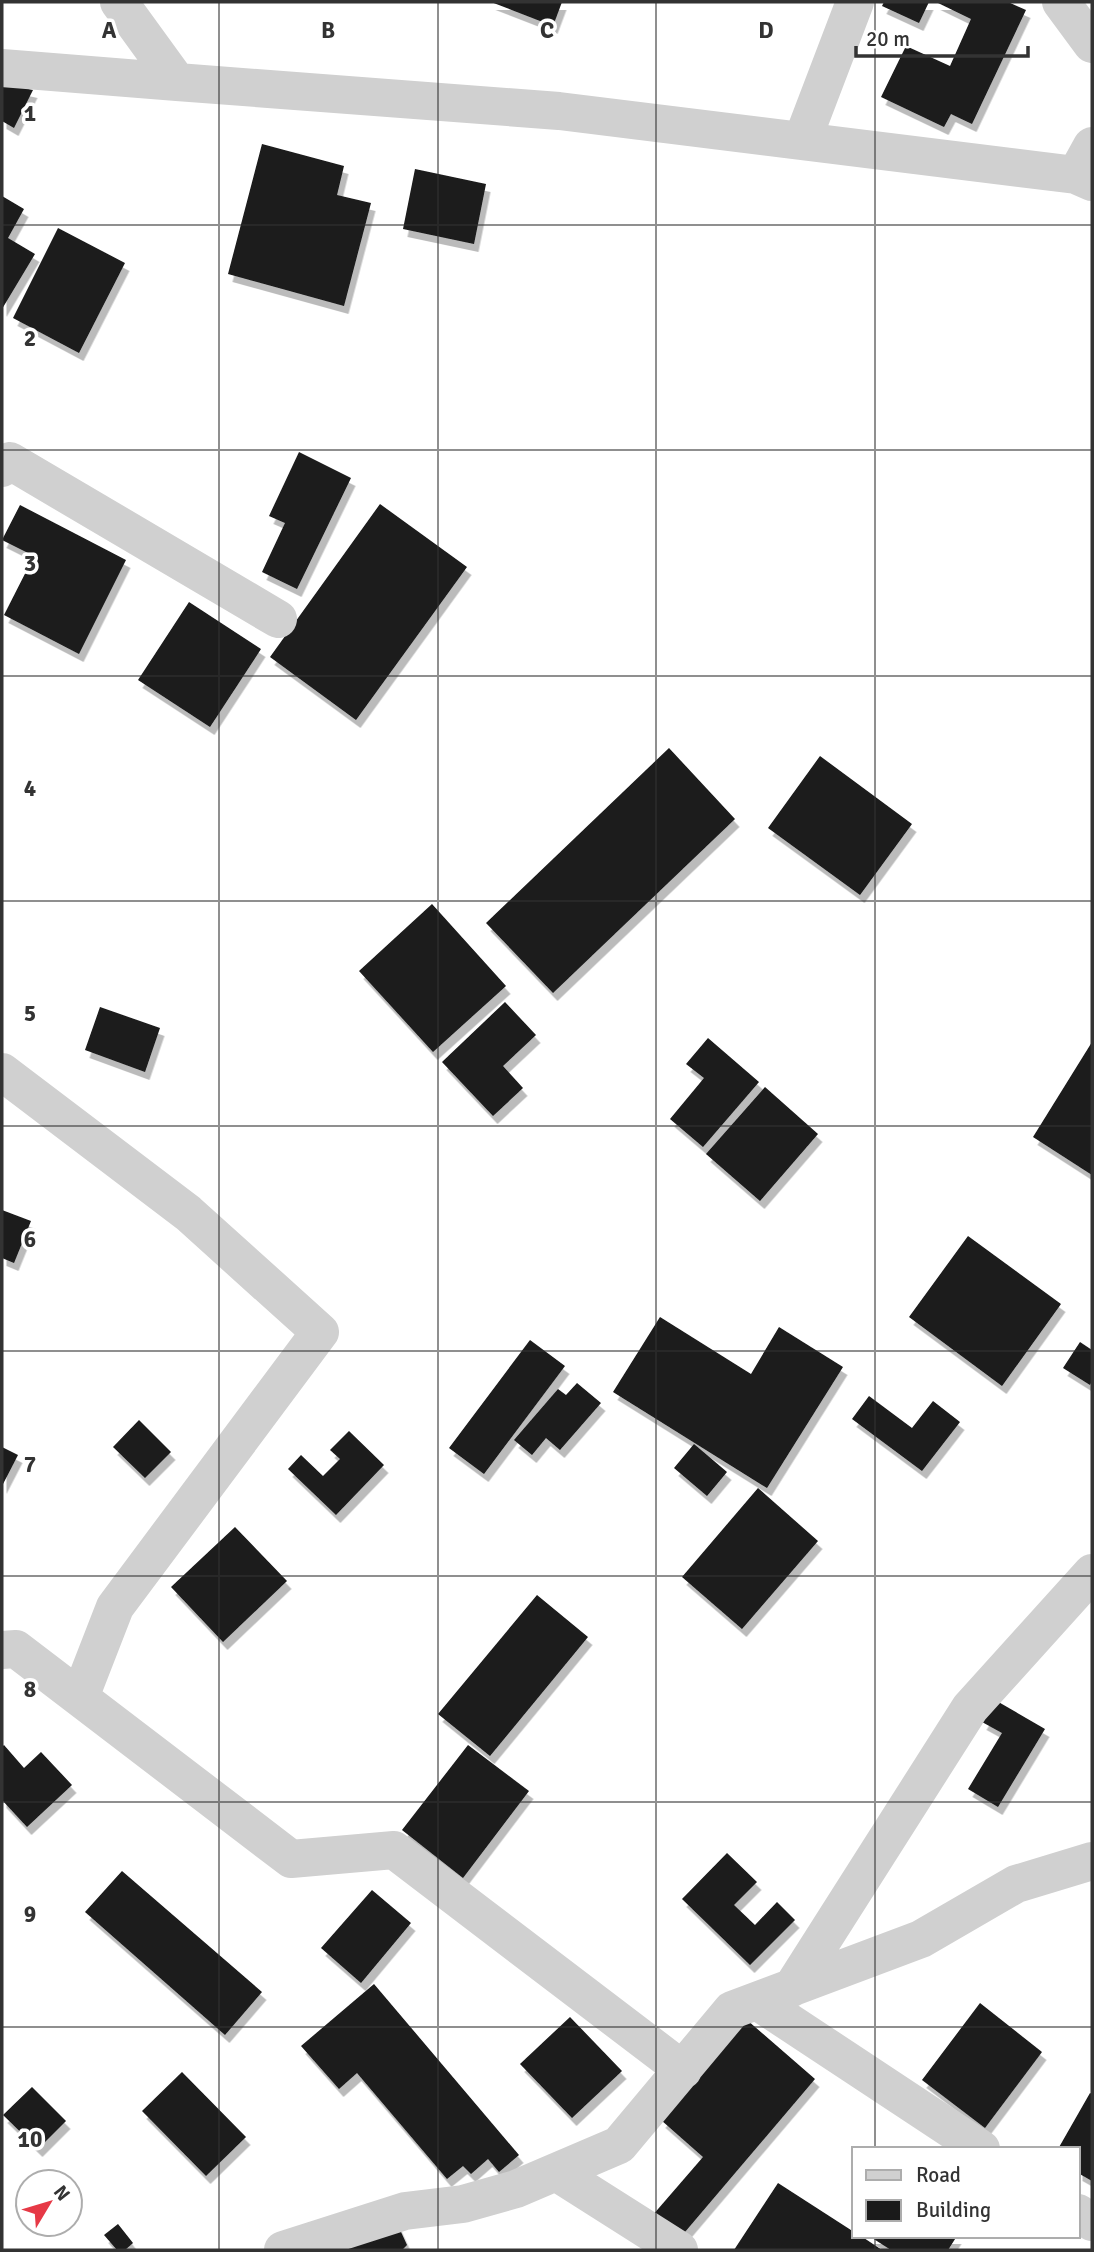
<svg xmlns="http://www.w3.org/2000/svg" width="1094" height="2252" viewBox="0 0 1094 2252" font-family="Signika,sans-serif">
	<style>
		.building { fill: #1a1a1a; filter: url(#shadow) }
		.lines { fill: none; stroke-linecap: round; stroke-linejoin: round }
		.minor { stroke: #d0d0d0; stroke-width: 38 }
		.grid { fill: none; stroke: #333; stroke-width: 2; stroke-opacity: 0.55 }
		.grid-label { font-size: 23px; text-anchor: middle; font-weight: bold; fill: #333; stroke: #fff; stroke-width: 7; stroke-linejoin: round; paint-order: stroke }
	</style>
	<defs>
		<filter id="shadow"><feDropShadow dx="4.5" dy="8" stdDeviation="0" flood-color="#0004"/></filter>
	</defs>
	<rect width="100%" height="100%" fill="#fff"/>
	<path class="building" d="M 491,2 L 562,2 L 553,26 Z
		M 884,2 L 929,2 L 919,23 L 882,6 Z
		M 936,2 L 1008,2 L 1026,10 L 972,124 L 951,114 L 944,127 L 881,97 L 906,46 L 950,66 L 971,19 Z
		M 2,83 L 33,90 L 14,128 L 2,121 Z
		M 262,144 L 344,166 L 337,195 L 371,203 L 344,306 L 228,274 Z
		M 415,169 L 486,184 L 474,244 L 403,229 Z
		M 2,196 L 24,209 L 8,238 L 35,254 L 2,309 Z
		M 58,228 L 125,263 L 79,353 L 13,318 Z
		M 299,452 L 351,478 L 297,589 L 262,572 L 285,523 L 269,516 Z
		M 380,504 L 467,567 L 356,720 L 270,657 Z
		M 20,505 L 126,560 L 79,654 L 4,615 L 34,556 L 2,540 Z
		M 189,602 L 261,649 L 210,727 L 138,680 Z
		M 669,748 L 735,819 L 553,993 L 486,923 Z
		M 820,756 L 912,824 L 860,895 L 768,828 Z
		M 432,904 L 506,986 L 433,1052 L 359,971 Z
		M 505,1002 L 536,1035 L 503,1066 L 523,1088 L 493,1116 L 442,1062 Z
		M 100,1007 L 160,1028 L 145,1072 L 85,1050 Z
		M 708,1038 L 759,1082 L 703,1147 L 670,1119 L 704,1078 L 686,1064 Z
		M 1092,1042 L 1092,1175 L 1033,1137 Z
		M 765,1087 L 818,1134 L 760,1201 L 706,1154 Z
		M 2,1210 L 31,1221 L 14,1263 L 2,1258 Z
		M 968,1236 L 1061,1304 L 1002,1386 L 909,1317 Z
		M 660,1317 L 751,1374 L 779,1327 L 843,1367 L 767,1488 L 613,1392 Z
		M 530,1340 L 565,1366 L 484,1474 L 449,1448 Z
		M 1080,1342 L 1092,1350 L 1092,1381 L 1090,1385 L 1063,1368 Z
		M 577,1383 L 601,1403 L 560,1450 L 546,1438 L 532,1455 L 514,1440 L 558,1389 L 566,1395 Z
		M 869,1396 L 912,1428 L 933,1401 L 960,1422 L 922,1471 L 852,1419 Z
		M 139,1420 L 171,1452 L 145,1478 L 113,1447 Z
		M 349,1431 L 384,1465 L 336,1515 L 288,1469 L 301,1455 L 323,1476 L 340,1459 L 330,1450 Z
		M 694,1444 L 727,1472 L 707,1496 L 674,1468 Z
		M 2,1447 L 18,1455 L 2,1486 Z
		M 758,1488 L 818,1541 L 742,1629 L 682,1577 Z
		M 235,1527 L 287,1581 L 223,1642 L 171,1587 Z
		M 537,1595 L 588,1637 L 490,1756 L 438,1714 Z
		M 995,1700 L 1045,1729 L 998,1807 L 968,1789 L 1002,1733 L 982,1722 Z
		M 4,1745 L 24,1768 L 41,1752 L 72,1785 L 27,1827 L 2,1800 L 2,1747 Z
		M 468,1745 L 529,1791 L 463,1878 L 402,1830 Z
		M 727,1853 L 757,1882 L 734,1905 L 755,1925 L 777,1902 L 795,1920 L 750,1965 L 682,1899 Z
		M 122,1871 L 262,1992 L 225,2035 L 85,1912 Z
		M 372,1890 L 411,1923 L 361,1983 L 321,1948 Z
		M 374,1984 L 519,2155 L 499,2172 L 488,2159 L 471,2174 L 463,2166 L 447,2179 L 357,2073 L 339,2089 L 301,2046 Z
		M 980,2003 L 1042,2052 L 985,2128 L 922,2080 Z
		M 570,2017 L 622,2071 L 572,2118 L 520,2064 Z
		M 747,2020 L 815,2079 L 679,2239 L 652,2216 L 703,2157 L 661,2120 Z
		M 182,2072 L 246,2137 L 206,2176 L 142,2111 Z
		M 32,2087 L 66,2121 L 38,2149 L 3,2115 Z
		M 1090,2093 L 1092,2094 L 1092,2181 L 1078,2173 L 1078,2149 L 1058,2149 Z
		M 778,2183 L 854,2232 L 854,2236 L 861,2236 L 882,2250 L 734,2250 Z
		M 395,2219 L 407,2245 L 402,2250 L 324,2250 Z
		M 118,2224 L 133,2243 L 125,2250 L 117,2250 L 104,2235 Z
		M 869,2236 L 957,2236 L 948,2250 L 891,2250 Z"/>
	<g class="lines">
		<path class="minor" d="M 119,2 L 177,82 L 559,111 L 1076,175 L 1092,182
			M 1061,2 L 1092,44
			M 2,68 L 177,82
			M 802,141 L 855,2
			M 1076,175 L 1092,146
			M 2,468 L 10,461 L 278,619
			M 2,1072 L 188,1213 L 320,1332 L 115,1607 L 80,1697
			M 2,1650 L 16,1649 L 291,1859 L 394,1850 L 683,2070
			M 792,1988 L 970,1708 L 1092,1573
			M 757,2001 L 981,2149
			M 556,2172 L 679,2250
			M 1078,2213 L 1092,2222
			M 283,2250 L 405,2211 L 463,2204 L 516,2189 L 619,2145 L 732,2010 L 921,1939 L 1016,1884 L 1092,1861"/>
	</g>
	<path class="grid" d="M 219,2 L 219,2250M 438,2 L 438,2250M 656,2 L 656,2250M 875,2 L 875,2149M 2,225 L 1092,225M 2,450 L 1092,450M 2,676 L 1092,676M 2,901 L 1092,901M 2,1126 L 1092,1126M 2,1351 L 1092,1351M 2,1576 L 1092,1576M 2,1802 L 1092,1802M 2,2027 L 1092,2027M 875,2236 L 875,2250"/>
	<g class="grid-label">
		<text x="109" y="38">A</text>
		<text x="328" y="38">B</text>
		<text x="547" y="38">C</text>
		<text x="766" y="38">D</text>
		<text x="30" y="121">1</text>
		<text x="30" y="346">2</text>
		<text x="30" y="571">3</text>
		<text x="30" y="796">4</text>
		<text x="30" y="1021">5</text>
		<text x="30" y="1247">6</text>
		<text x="30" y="1472">7</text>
		<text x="30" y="1697">8</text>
		<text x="30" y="1922">9</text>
		<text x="30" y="2147">10</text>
	</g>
	<rect width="1094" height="2252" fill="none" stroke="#333333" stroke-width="7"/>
	<rect x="852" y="2147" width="228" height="91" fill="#ffffff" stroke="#adadad" stroke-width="2"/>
	<rect x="866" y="2170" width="35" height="10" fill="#d0d0d0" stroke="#adadad" stroke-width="2"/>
	<text x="916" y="2182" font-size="21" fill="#333333">Road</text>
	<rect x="866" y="2200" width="35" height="21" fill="#1a1a1a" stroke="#adadad" stroke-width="2"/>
	<text x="916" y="2217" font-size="21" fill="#333333">Building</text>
	<g transform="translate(49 2203) rotate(52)"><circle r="33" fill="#ffffff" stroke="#adadad" stroke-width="2"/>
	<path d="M0-5L12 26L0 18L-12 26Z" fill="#e63946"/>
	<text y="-10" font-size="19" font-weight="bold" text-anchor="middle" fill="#333333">N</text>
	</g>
	<path d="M856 46v10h172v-10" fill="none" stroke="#333333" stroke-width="3.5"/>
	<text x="866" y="46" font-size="21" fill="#333333" stroke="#ffffff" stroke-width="5" paint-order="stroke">20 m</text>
</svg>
